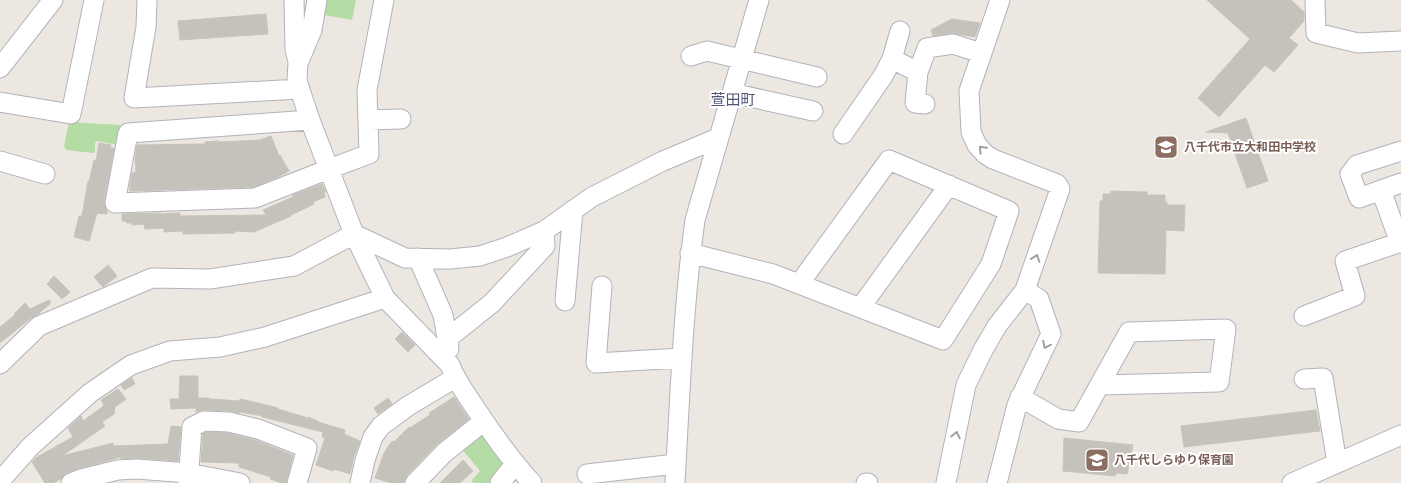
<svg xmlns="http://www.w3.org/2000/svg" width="1401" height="483" viewBox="0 0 1401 483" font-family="'Fira Sans Condensed','Noto Sans JP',sans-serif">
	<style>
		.green { fill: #b5dca5 }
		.building { fill: #c5c2bc; stroke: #c8c4bb }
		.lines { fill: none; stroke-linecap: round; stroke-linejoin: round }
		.minor-casing { stroke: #b2b2bb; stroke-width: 21 }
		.minor { stroke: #fff; stroke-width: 19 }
		.oneway { stroke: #a0a0a0 }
		.labels { text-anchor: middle; stroke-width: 4; stroke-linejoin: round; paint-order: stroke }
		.education-label { font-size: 12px; font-weight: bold; fill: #785e54; stroke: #fff; text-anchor: start }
		.quarter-label { font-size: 15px; fill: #525779; stroke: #fff }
	</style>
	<rect width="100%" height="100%" fill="#ece8e1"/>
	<path class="green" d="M 327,0 L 356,0 L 352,20 L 324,15 Z
		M 69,122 L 120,125 L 122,127 L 118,145 L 97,141 L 95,143 L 95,152 L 93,153 L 66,150 L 64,146 Z
		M 483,431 L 508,466 L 494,483 L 474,483 L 471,481 L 480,471 L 461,448 Z"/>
	<path class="building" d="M 1207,0 L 1291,0 L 1304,12 L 1304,21 L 1289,38 L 1298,45 L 1274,72 L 1265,65 L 1219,117 L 1198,98 L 1250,39 Z
		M 266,14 L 268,34 L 180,40 L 178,21 Z
		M 952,19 L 980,23 L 975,37 L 952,33 L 933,36 L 931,30 Z
		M 1246,118 L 1268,181 L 1247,188 L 1228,133 L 1206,132 Z
		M 271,136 L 279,156 L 280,155 L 289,171 L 278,177 L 253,187 L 130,191 L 130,185 L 132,173 L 136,172 L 135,159 L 137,145 L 205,144 L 205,142 L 219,141 L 219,142 L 260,140 Z
		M 99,143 L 111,145 L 110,148 L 114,148 L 104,201 L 105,207 L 107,211 L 107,214 L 97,213 L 89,241 L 74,237 L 79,216 L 82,216 L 88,181 L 89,182 L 94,160 L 96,161 Z
		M 322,184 L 326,192 L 324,192 L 325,197 L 313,202 L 314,204 L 289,216 L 291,216 L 254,232 L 235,231 L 235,233 L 183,234 L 183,231 L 164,232 L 164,228 L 145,229 L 144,224 L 132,225 L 132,223 L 127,223 L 126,221 L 122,221 L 122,214 L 161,213 L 161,214 L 180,213 L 180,216 L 266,215 L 263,210 L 293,197 L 292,196 L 295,194 Z
		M 1111,191 L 1147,192 L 1147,195 L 1165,195 L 1165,202 L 1167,202 L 1167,205 L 1185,205 L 1184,231 L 1166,230 L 1165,274 L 1098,273 L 1100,201 L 1103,201 L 1103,194 L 1111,194 Z
		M 108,265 L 117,276 L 103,287 L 94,277 Z
		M 54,276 L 70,292 L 62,299 L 47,284 Z
		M 49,300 L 51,303 L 39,313 L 40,313 L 31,318 L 0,343 L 0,327 L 15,315 L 14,314 L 25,303 L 30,309 Z
		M 402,332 L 415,345 L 408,352 L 395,339 Z
		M 180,376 L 198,376 L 198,398 L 209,398 L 210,399 L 239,401 L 240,399 L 254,402 L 278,408 L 278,409 L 308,418 L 308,417 L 318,421 L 318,422 L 345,430 L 344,434 L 360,441 L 354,456 L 350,474 L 334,469 L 333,471 L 316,465 L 325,438 L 322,437 L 323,432 L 262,417 L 263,416 L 240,412 L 240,413 L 230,411 L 204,410 L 196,412 L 196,408 L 171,409 L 170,399 L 179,399 Z
		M 132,378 L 135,384 L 124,390 L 121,385 Z
		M 118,389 L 126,399 L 115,407 L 114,414 L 102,422 L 105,426 L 62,456 L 113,443 L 114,446 L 168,444 L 171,426 L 181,427 L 178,461 L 138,458 L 121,459 L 121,457 L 77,469 L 66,473 L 61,479 L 53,483 L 45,483 L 32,462 L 37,457 L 73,437 L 68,428 L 81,416 L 83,421 L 101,408 L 104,405 L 101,400 Z
		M 454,397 L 469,419 L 436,445 L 407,475 L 404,483 L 391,483 L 375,478 L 384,453 L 392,441 L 394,442 L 409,427 L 410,428 L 430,415 L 429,413 Z
		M 388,398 L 392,404 L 378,414 L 374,408 Z
		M 1316,410 L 1320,431 L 1184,447 L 1181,426 Z
		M 206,432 L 227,433 L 255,440 L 293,455 L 286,483 L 282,483 L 270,479 L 271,477 L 239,467 L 239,463 L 201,462 L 203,434 Z
		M 1064,438 L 1133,445 L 1127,474 L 1117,473 L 1115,476 L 1063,471 Z
		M 463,460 L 473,471 L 460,483 L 440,483 Z"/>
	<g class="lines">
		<g class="minor-casing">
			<path id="minor" d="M 147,0 L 146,27 L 134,98 L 300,89
				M 294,0 L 295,49 L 298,62 L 297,81 L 310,120 L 354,234 L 385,298 L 450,365 C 456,381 466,394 476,409 C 493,435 511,460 532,483
				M 1315,0 L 1316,33 L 1358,43 L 1401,41
				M 691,56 L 707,51 L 817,77
				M 892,59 L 900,31
				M 299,61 L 312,30 L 317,0
				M 0,68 L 53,0
				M 732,93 L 813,111
				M 0,102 L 71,114 L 94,0
				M 925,104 L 915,103 L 918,72 L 927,48 L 953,44 L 981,53
				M 310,120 L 128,133 L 115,203 L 255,198 L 329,169 L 369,154 L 367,90 L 384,0
				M 368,120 L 401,119
				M 843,134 L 883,76 L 892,59 L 918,72
				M 1401,151 L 1357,165 L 1350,174 L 1359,198 L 1401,183
				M 0,161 L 45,174
				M 1381,190 L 1400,243
				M 690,253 L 773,274 L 943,340 L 991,264 L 1009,211 L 889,160 L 799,284
				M 418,258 L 443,315 L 449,349
				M 602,286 L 596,363 L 681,358
				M 565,301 L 573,210
				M 860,308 L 949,185
				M 1304,316 L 1355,296 L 1345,261 L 1401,242
				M 447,339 L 492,303 L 545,246 L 544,231
				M 0,364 L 39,326 L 152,278 L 210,279 L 294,266 L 354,234 L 405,258 L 450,259 L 480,256 L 507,247 L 544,231 L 592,197 L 663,161 L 718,138
				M 1304,379 L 1323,378 L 1337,463
				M 1020,397 L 1058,419 L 1079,422 L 1129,332 L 1226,329 L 1219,382 L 1100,385
				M 587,474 L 676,464
				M 0,481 L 30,447 L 90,393 L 131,365 L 170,351 L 220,347 L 265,337 L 385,298
				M 71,483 L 81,479 L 118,470 L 137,469 L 188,473 L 240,483
				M 188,483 L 192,427 L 204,421 L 229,422 L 258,429 L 307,448 L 297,483
				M 360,483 L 365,460 L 373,437 L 381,426 L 408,406 L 455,378
				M 415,483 L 444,453 L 484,421
				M 500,483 L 515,464
				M 675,483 C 680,395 683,308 695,220 L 759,0
				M 866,483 L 868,483
				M 946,483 L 966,385 L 983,350 L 997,326 L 1025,290 L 1060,189 L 1057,184 L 993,159 L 985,154 L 977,145 L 971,132 L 969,91 L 1000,0
				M 997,483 L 1017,405 L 1051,334 L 1039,299 L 1025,290
				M 1292,483 L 1401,435"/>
		</g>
		<use href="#minor" class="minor"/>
	</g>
	<defs><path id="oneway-chevron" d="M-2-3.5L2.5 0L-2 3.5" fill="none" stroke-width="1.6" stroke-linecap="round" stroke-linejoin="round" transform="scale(1.25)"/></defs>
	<g class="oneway">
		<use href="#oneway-chevron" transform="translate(982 149) rotate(-133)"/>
		<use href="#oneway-chevron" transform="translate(1036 258) rotate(-71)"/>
		<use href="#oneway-chevron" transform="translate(1046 345) rotate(116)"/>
		<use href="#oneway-chevron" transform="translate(956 435) rotate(-78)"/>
	</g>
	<defs>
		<g id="school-square" transform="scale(1.25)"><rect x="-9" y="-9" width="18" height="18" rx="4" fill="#8d6e63" stroke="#fff"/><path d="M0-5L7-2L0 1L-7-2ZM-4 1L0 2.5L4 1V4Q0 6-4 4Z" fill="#fff"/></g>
	</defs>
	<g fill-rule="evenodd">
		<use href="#school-square" x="1166" y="147"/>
		<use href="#school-square" x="1097" y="460"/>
	</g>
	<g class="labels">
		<g class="education-label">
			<text x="1184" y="151">八千代市立大和田中学校</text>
			<text x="1114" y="464">八千代しらゆり保育園</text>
		</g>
		<g class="quarter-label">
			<text x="733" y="105">萱田町</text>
		</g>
	</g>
</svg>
